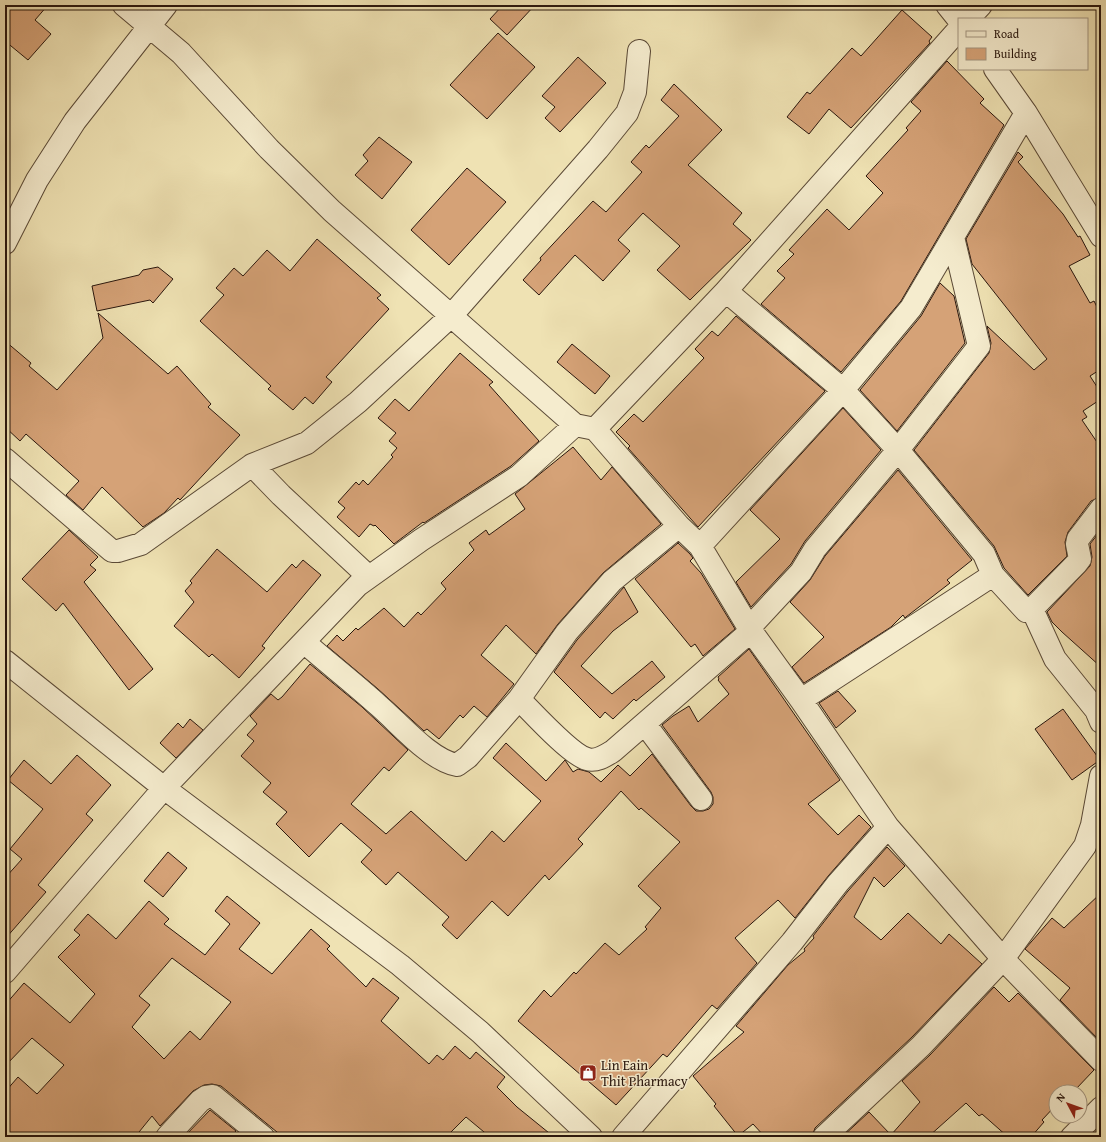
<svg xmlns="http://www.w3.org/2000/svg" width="1106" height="1142" viewBox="0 0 1106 1142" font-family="'Gentium Book Plus',serif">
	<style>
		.building { fill: #d5a277; stroke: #29160d; fill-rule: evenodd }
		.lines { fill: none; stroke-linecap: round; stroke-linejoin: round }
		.minor-casing { stroke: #5a4936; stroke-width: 24 }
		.minor { stroke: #f5ecce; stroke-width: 22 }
		.labels { text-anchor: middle; stroke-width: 3; stroke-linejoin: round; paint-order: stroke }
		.poi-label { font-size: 14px; fill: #29160d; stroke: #f5ecce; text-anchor: start }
	</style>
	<rect width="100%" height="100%" fill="#efe2b3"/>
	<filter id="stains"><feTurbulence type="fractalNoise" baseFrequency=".005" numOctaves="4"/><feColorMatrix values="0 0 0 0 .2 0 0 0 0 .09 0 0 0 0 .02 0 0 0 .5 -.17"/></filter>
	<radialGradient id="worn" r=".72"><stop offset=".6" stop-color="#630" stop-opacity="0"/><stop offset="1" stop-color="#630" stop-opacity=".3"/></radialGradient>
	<path class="building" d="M 5,5 L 48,5 L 35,20 L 51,34 L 28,60 L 5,41 Z
		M 503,5 L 535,5 L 507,35 L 490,19 Z
		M 902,10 L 932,37 L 929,41 L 930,43 L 851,128 L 829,109 L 809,134 L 787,117 L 807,92 L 810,94 L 852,48 L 861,56 Z
		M 498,33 L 535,67 L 487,119 L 450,85 Z
		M 578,57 L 606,83 L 560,132 L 545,118 L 555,107 L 542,96 Z
		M 947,61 L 984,99 L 980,103 L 1004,125 L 901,301 L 841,372 L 761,304 L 785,278 L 777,271 L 794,254 L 789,250 L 827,209 L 849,230 L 883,193 L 866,176 L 908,130 L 906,128 L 921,111 L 911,102 Z
		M 674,84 L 722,130 L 688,165 L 742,213 L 733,224 L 751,240 L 690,300 L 657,270 L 680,246 L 643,213 L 618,240 L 630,251 L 603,281 L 575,255 L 539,295 L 523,280 L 541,260 L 540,258 L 593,201 L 606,212 L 642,172 L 631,162 L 646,145 L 649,148 L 679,116 L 661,100 Z
		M 379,137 L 412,162 L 382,199 L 355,175 L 368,161 L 363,155 Z
		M 1018,152 L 1023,157 L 1018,162 L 1063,214 L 1078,237 L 1080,236 L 1090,255 L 1069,266 L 1090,303 L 1094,301 L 1101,315 L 1101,369 L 1090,376 L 1101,393 L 1101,399 L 1083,411 L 1087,417 L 1082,420 L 1101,448 L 1101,497 L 1091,501 L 1068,532 L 1065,542 L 1067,556 L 1028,595 L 1004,568 L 994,546 L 914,450 L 989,353 L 991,343 L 987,326 L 1034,370 L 1047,359 L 972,264 L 966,239 Z
		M 467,168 L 506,202 L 449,265 L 411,230 Z
		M 317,239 L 381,295 L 377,298 L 389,309 L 326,377 L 332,382 L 313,404 L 305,397 L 293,410 L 268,389 L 271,386 L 200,321 L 224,295 L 216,288 L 234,268 L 243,276 L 267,250 L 290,271 Z
		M 158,267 L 173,279 L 153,303 L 150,300 L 97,311 L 92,286 L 139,275 L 143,270 Z
		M 940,283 L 954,296 L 965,343 L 897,431 L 860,390 L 921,316 Z
		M 98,313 L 168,374 L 177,366 L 211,404 L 208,407 L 240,435 L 180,500 L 178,498 L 164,513 L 143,527 L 102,487 L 83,510 L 66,495 L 79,481 L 26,434 L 20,441 L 5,427 L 5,341 L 31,363 L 29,366 L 57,390 L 103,338 Z
		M 736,316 L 825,391 L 698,527 L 628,448 L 630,446 L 616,432 L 634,414 L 643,422 L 704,358 L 695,349 L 712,331 L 718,336 Z
		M 572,344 L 610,376 L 595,394 L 557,362 Z
		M 460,353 L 493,382 L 489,385 L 539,441 L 511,466 L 424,523 L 423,522 L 394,544 L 375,525 L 374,526 L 370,524 L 359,537 L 337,517 L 345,508 L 338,502 L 356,482 L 359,485 L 363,480 L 368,485 L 393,457 L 391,455 L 397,448 L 389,441 L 396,433 L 378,418 L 395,399 L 409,411 Z
		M 843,408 L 881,450 L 805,541 L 791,564 L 751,607 L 736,582 L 780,539 L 750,510 Z
		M 573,447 L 601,480 L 612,467 L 661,524 L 603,573 L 558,624 L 536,654 L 506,625 L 481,655 L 514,684 L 487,717 L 474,706 L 463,718 L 460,715 L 439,739 L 427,729 L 424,731 L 378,689 L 327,646 L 337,635 L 343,641 L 356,628 L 358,630 L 384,608 L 404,627 L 418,612 L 421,615 L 446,589 L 441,583 L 474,550 L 469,543 L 486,530 L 489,535 L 525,509 L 515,494 Z
		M 898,470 L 972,560 L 947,580 L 950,583 L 906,617 L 905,618 L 903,615 L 891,627 L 804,683 L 792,667 L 824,637 L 790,602 L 810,580 L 825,556 Z
		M 69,530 L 98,557 L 90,565 L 96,570 L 84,582 L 153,669 L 129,690 L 63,603 L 56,611 L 22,579 Z
		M 1101,530 L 1101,667 L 1062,632 L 1052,622 L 1047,612 L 1090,566 L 1092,557 L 1090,544 Z
		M 678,543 L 690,554 L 693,558 L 690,561 L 701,573 L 735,629 L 703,656 L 695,644 L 691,647 L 635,579 Z
		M 217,549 L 267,592 L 292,564 L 296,568 L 303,560 L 321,575 L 273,632 L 262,646 L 265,648 L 239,678 L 212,654 L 209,657 L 174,626 L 194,602 L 185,591 L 192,583 L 190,581 Z
		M 624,587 L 638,612 L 613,631 L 581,666 L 612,694 L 652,661 L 665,677 L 636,701 L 634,699 L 613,719 L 605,712 L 600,718 L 554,672 L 577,640 Z
		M 749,649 L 840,780 L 808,804 L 838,835 L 859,815 L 871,827 L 829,875 L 795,918 L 778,900 L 735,938 L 757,963 L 717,1009 L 712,1005 L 667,1057 L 663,1054 L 616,1105 L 518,1021 L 544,990 L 551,997 L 574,972 L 576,974 L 605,943 L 619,955 L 647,929 L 645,927 L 661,908 L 638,886 L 680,842 L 641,808 L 639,810 L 621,791 L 578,839 L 583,844 L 549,880 L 545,875 L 508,916 L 492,901 L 457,939 L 442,925 L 449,917 L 398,872 L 386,885 L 361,862 L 372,850 L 341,823 L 309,857 L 276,824 L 287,812 L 263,792 L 271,783 L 241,756 L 254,741 L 247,735 L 257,724 L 250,716 L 271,694 L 278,700 L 282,697 L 310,664 L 362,707 L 408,750 L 389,771 L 384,767 L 351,804 L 386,834 L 411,811 L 466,861 L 492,831 L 504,842 L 541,801 L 493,758 L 506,743 L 546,781 L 565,760 L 573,772 L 578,769 L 589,772 L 601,782 L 618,765 L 630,776 L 652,754 L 691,806 L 696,811 L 703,811 L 709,809 L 713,804 L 713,797 L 711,792 L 662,725 L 673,716 L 689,706 L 698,722 L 729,694 L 718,680 L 719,679 L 718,677 Z
		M 838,691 L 856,711 L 836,728 L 819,703 Z
		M 1063,709 L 1100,760 L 1072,780 L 1035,729 Z
		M 190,719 L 203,730 L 176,758 L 160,743 L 178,723 L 183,728 Z
		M 77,755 L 111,785 L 86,814 L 93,820 L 38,885 L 46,892 L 5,939 L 5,878 L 22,859 L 10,849 L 43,809 L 8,780 L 24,760 L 51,784 Z
		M 887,847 L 905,866 L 884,887 L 874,877 L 854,917 L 881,940 L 908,913 L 941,944 L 949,934 L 982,964 L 912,1037 L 815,1128 L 812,1137 L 765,1137 L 753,1124 L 738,1136 L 714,1106 L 716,1104 L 693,1076 L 744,1032 L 736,1026 L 788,965 L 805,951 L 804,949 L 814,938 L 813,936 L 848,891 Z
		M 168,852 L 187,868 L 163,897 L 144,881 Z
		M 1101,893 L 1101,1042 L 1060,1000 L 1070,988 L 1025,949 L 1052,918 L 1064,928 Z
		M 227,896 L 260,923 L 239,949 L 272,974 L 311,929 L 330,946 L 327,949 L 366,987 L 373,978 L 399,998 L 381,1021 L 429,1064 L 437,1055 L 443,1060 L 455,1046 L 470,1059 L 476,1052 L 505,1077 L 497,1087 L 517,1107 L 554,1137 L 490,1137 L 466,1117 L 446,1137 L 283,1137 L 221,1086 L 212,1084 L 204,1085 L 193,1091 L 160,1126 L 152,1116 L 135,1137 L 5,1137 L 5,1092 L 18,1077 L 37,1094 L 64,1065 L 32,1038 L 5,1066 L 5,1005 L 24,983 L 70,1023 L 95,994 L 58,957 L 80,935 L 74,930 L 88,914 L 116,939 L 149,901 L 169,919 L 164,924 L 205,955 L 230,924 L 215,911 ZM 172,958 L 231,1002 L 200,1040 L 190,1031 L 164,1059 L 132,1027 L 150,1005 L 139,996 Z
		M 994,987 L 1009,1002 L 1018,993 L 1094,1070 L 1075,1090 L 1072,1087 L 1068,1092 L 1056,1092 L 1056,1105 L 1042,1120 L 1044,1122 L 1031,1137 L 1008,1137 L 982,1114 L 979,1116 L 966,1103 L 928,1137 L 842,1137 L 869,1112 L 891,1135 L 920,1102 L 902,1081 L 930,1055 Z
		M 210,1110 L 236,1131 L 230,1137 L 184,1137 Z"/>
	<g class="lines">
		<g class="minor-casing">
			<path id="minor" d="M 124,5 L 181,53 L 269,149 L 332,211 L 575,425
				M 947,5 L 959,20
				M 968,19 L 981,5
				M 995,69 L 1026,113 L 1101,236
				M 5,243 L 37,180 L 75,121 L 166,5
				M 726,291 L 843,390 L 898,450 L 984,554 L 993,575 L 1026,611 L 1032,609 L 1077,563 L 1080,559 L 1077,544 L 1078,539 L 1101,509
				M 595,429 L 726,291 L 959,29
				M 5,459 L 112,551 L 118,551 L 141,544 L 252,465
				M 700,546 L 843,390 L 911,308 L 1026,113
				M 369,577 L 281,495 L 252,465 L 307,443 L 358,402 L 451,316 L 598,149 L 627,113 L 635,92 L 639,51
				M 1032,609 L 1055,659 L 1096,710 L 1101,722
				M 749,628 L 801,572 L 815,549 L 898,450 L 979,346 L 953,237
				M 304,642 C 329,664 355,684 379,706 C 400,724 430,760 457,765 L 468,757 L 519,699 L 567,632 L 612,581 L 679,526
				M 5,661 L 164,788 L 400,965 L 480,1032 L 591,1137
				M 519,699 C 532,712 571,755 587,759 C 596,762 605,756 613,751 L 751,631
				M 801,700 L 993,575
				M 645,724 L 701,799
				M 1101,776 L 1092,825 L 1085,846 L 1003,959 L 1101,1060
				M 5,972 L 164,788 L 358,585 L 421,540 L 519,476 L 575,425 L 595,429 L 679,526 L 700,546 L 749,628 L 801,700 L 888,827 L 838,883 L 792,942 L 623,1137
				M 167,1137 L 200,1101 L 206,1097 L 213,1096 L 263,1137
				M 824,1137 L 921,1046 L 1003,959 L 888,827
				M 1072,1137 L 1101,1108"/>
		</g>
		<use href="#minor" class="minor"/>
	</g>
	<defs>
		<g id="shop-square" transform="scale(0.9)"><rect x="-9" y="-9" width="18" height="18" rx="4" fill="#8f2418" stroke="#f5ecce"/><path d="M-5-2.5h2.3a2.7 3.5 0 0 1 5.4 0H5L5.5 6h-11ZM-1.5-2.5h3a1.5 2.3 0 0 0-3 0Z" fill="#fff"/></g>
	</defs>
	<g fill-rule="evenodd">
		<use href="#shop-square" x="588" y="1073"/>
	</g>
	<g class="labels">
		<g class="poi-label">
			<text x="601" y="1070">Lin Eain<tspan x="601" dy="16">Thit Pharmacy</tspan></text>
		</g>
	</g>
	<rect width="1106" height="1142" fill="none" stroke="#efe2b3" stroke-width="20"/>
	<rect x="6" y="6" width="1094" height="1130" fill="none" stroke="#29160d" stroke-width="2"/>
	<rect x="10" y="10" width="1086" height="1122" fill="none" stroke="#29160d"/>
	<rect x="958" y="18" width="130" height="52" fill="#f5ecce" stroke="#a39681"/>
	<rect x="966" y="31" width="20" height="6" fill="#f5ecce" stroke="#a39681"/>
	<text x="994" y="38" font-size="12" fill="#29160d">Road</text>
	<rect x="966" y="48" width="20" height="12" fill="#d5a277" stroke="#a39681"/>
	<text x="994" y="58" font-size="12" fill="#29160d">Building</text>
	<g transform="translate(1068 1104) rotate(311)"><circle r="19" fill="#f5ecce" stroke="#a39681"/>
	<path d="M0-3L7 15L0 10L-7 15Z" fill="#8f2418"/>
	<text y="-6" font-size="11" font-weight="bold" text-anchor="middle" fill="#29160d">N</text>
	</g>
	<rect width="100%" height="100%" filter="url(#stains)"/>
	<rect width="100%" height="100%" fill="url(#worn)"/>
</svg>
